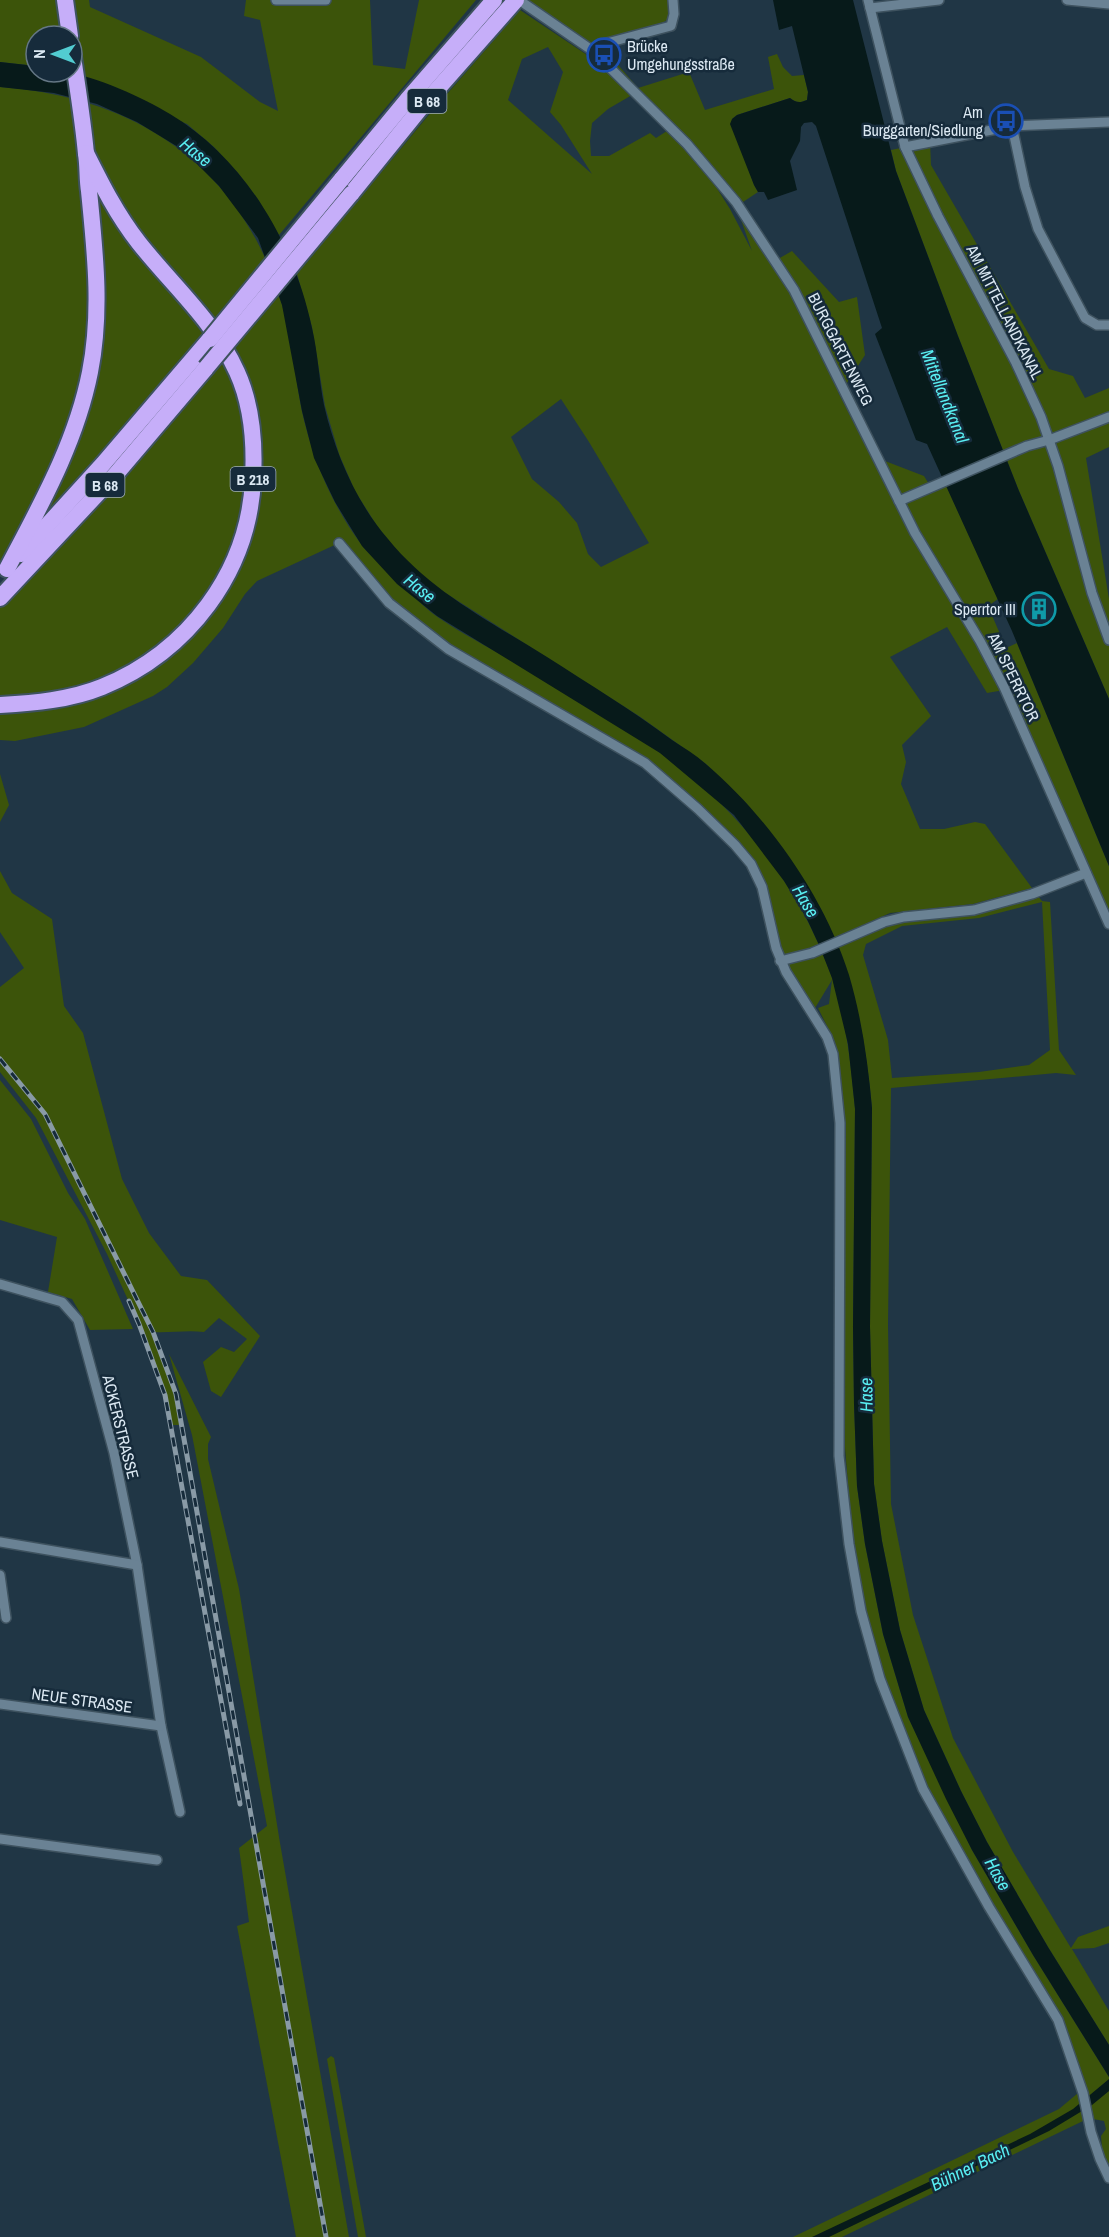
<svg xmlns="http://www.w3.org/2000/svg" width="1109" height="2237" viewBox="0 0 1109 2237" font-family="'Archivo Narrow',sans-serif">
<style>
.green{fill:#3c540a;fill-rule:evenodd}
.water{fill:#071a1a}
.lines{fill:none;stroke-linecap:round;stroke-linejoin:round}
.street-casing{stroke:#3e525f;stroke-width:12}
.highway-casing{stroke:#3e525f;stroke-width:20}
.street{stroke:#6a8294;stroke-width:9}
.highway{stroke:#c6aef9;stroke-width:16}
.rail-casing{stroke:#899aa6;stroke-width:5}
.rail{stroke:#162b3b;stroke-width:3;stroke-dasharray:9;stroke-linecap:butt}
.highway-bridge-casing{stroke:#3e525f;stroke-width:20;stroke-linecap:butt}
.highway-bridge{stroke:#c6aef9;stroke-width:16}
.labels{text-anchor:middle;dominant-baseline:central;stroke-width:5;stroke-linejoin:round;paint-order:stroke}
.shield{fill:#162b3b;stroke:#a1b0bc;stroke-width:1.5}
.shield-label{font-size:15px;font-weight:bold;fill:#dce9f3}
.poi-label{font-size:16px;fill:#dce9f3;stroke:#162b3b;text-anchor:end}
.street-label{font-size:16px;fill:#dce9f3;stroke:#162b3b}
.water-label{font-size:18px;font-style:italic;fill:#59eef2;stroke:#162b3b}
</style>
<rect width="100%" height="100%" fill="#203645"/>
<g class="green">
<polygon points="0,0 89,0 90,7 201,57 260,102 278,111 260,20 244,16 246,0 370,0 373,65 405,69 419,0 476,0 279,235 257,198 238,173 214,147 187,124 65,72 72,72 72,36 36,36 36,66 0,62"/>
<path d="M528,0H673L674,14L664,22L608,38L607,52L638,88L689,72L705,110L774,89L768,57L777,54L783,67L792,76L804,75L808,92L807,100C800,103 796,103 790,98L737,115L732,119L754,185L758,192L743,202C679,127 606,61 528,0Z"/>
<path d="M520,10L596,61L632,95L608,109L592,123L590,141L591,156H609L650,133L656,138L670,129L706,171L730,209L752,251L740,217L771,263L792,251L839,302L857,297L865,355L847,383L838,392L875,464L885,461L924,476L932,489L945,483L998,599L988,606L1006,648L1017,643L1109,866V916L1010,689L987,693L947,627L890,657L931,716L902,745L906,762L901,784L920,829H944L975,822L985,824L1032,888L973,904L890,913L834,938L821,909L775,838L746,803L706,764L639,716L436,587L403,558L377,526L355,491L339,454L325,406L312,327L297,274L427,117ZM548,47L563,72L550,112L561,125L592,174L508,100L522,59ZM561,399L589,442L649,543L601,567L588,554L577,523L559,502L532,479L511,437Z"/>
<path d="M0,87C140,97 245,170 283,308C292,340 295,374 301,407C311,455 331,504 361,544C369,555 381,564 391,574C407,588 421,606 439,618C464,635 492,649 519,665C565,694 614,721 659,752C737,807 799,885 831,975C846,1018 851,1064 855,1109L853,1327L854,1404L857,1486L865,1544L883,1634L908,1717L972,1850L1033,1955L1109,2077V2168L1103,2159L1101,2136L1106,2129L1104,2121L1093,2119L1080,2067L1060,2018L989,1902L927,1788L883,1676L864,1610L853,1544L841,1399L842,1115L835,1042L818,1008L829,1004L832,980L812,1013L786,972L751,864L645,763L448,649L389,603L339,543L257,581L245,594L223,628L193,663L167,687L153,696L84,727L15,741L0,740V598L50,524L0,576Z"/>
<polygon points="930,142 931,165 1049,369 1073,376 1085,398 1109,388 1109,447 1086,458 1109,599 1109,699 1019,491 958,336 896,171 891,150"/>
<polygon points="0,774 9,805 0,822"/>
<path d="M0,871L12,893L52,919L64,1006L83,1033L122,1179L149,1233L181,1276L207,1280L260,1336L221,1397L211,1391L203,1362L221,1347L234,1352L247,1339L219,1318L204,1332C187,1330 170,1333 153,1332L176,1394L182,1425H171L165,1395L139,1324L107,1254L36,1118L0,1072V987L24,968L0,932Z"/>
<path d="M1037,895L1042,901L1050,902L1059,1050L1076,1075L1056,1073L891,1088L888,1325L891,1504L913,1615L953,1738L1013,1852L1071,1948L1078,1937L1109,1926V1943L1094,1948L1072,1949L1109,2011V2045L1048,1947L987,1842L961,1791L924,1710L900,1630L882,1541L874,1484L870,1327L872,1108C867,1053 858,999 838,946L896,920ZM1042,902L1050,1050L1029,1065L979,1072L892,1078L888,1040L863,955L866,944L902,926L979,918Z"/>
<polygon points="0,1080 31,1119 68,1193 85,1219 133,1329 90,1330 72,1299 48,1292 57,1237 0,1220"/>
<polygon points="169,1354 211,1437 208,1444 208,1459 239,1589 280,1843 349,2237 296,2237 237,1926 249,1922 239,1848 267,1826 192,1435"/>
<polygon points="331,2056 334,2058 366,2237 358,2237 327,2059"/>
<polygon points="1078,2093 1083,2121 842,2237 793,2237 1059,2109"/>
</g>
<g class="water">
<path d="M773,0H853L896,171L958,336L1019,491L1109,699V866L1012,631L927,444L916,440L875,334L882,328L816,126L812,122L804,123L801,127L800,141L790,161L797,190L768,200L764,192H758L754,185L730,124L732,119L737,115L790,98C796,103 800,103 807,100L808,92L792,26L779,30Z"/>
<path d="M0,62L36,66V72C45,72 55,71 65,72C95,76 144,98 170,114C245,159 294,243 312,328C318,353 319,380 324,405C335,453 356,502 388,539C430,591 491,622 547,657C589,684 632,710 672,740C684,748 696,755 707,765C768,817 825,898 849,975C862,1019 868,1063 872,1108L870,1327L874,1484L882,1541L900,1630L924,1710L961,1791L987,1842L1048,1947L1109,2045V2077L1033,1955L972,1850L946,1799L908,1717L883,1634L865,1544L857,1486L854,1404L853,1327L855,1109L848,1044L832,978L819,945L806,917L784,881L734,815L660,753L437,616L397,584L362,546L335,502L314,458L302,411L282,305L258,238L219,186L183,150L137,122L97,104L54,93L0,87Z"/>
<polygon points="1109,2079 1109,2091 1092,2105 1049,2131 829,2237 812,2237 1030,2134 1073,2109"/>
</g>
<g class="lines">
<g class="street-casing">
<g id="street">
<polyline points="276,0 326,0"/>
<polyline points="519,0 593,51 687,144 736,202 794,290 915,533 980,641 1004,687 1109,924"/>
<polyline points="868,0 905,147 938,216 1016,363 1041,417 1058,466 1092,593 1109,640"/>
<polyline points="1067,0 1109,4"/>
<polyline points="870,8 939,0"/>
<polyline points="593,51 603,44 671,26 674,14 673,0"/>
<polyline points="1012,126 1025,187 1038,229 1085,318 1097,325 1109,325"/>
<polyline points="905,147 1012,126 1109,122"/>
<polyline points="899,501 1027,446 1049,440 1109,417"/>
<polyline points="339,543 389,603 448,649 645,763 698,809 735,845 751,864 762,887 776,948 786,972 827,1037 833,1054 840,1123 839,1456 849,1544 861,1611 880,1679 923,1789 989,1907 1058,2020 1083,2093 1091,2132 1100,2159 1109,2178"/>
<polyline points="780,961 812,953 884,922 904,917 974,910 1032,894 1086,873"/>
<polyline points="0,1284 62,1302 78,1320 114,1453 137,1565 161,1726 180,1812"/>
<polyline points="0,1542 137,1565"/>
<polyline points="0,1575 6,1618"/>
<polyline points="0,1704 161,1726"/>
<polyline points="0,1839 157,1860"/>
</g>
</g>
<g class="highway-casing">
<g id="highway">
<polyline points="65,0 70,36"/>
<polyline points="341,180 407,100 494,0"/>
<polyline points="351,194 419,110 516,0"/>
<polyline points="21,554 103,464 210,339"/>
<path d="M7,569C40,506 76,443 90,372C102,311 95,252 89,191C87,179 88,166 86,154C83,120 77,85 72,50"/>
<polyline points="0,598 116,474 206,368"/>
<path d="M0,705C34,703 70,700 102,687C188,652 249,572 253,479C255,443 252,405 237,372C214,321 173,286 139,243C117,215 102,185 86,153"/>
</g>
</g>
<use href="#street" class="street"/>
<use href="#highway" class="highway"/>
<g class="rail-casing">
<g id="rail">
<polyline points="0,1059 45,1114 153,1332 176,1394 326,2237"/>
<polyline points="129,1301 139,1324 165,1395 240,1804"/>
</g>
</g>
<use href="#rail" class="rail"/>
<g class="highway-bridge-casing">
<g id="highway-bridge">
<polyline points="210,339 341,180"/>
<polyline points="206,368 351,194"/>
</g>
</g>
<use href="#highway-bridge" class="highway-bridge"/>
</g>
<defs>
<g id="bus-ring" transform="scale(1.725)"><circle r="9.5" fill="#162b3b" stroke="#1a4fb4" stroke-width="1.5"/><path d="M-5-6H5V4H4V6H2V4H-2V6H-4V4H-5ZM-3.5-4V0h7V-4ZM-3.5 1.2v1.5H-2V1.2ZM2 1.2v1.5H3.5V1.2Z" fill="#1a4fb4"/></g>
<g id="building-ring" transform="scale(1.725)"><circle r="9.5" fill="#162b3b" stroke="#0f9aa8" stroke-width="1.5"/><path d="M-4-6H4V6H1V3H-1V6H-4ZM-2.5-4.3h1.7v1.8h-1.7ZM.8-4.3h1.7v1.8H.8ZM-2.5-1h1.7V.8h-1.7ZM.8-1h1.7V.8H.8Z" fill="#0f9aa8"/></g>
</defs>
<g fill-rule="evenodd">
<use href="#bus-ring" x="604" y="55"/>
<use href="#bus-ring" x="1006" y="121"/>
<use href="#building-ring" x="1039" y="609"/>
</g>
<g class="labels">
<g class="shield">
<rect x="407.5" y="89" width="39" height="24" rx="4.5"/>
<rect x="230.5" y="467" width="45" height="24" rx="4.5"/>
<rect x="85.5" y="473" width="39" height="24" rx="4.5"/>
</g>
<g class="shield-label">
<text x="427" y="101">B 68</text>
<text x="253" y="479">B 218</text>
<text x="105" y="485">B 68</text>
</g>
<g class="poi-label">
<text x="627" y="46" text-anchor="start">Brücke<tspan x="627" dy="18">Umgehungsstraße</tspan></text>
<text x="983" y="112">Am<tspan x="983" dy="18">Burggarten/Siedlung</tspan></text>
<text x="1016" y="609">Sperrtor III</text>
</g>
<g class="street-label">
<text transform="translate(1005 312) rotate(63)">AM MITTELLANDKANAL</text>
<text transform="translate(841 349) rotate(63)">BURGGARTENWEG</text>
<text transform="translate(1014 677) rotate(64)">AM SPERRTOR</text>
<text transform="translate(121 1427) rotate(76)">ACKERSTRASSE</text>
<text transform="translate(82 1700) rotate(8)">NEUE STRASSE</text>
</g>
<g class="water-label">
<text transform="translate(196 152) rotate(39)">Hase</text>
<text transform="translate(945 396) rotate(68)">Mittellandkanal</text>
<text transform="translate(420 588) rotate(38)">Hase</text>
<text transform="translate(806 901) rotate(59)">Hase</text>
<text transform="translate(866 1395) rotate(-91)">Hase</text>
<text transform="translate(998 1874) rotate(61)">Hase</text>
<text transform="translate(970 2167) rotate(-26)">Bühner Bach</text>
</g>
</g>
<g transform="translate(54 54) rotate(270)"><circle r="28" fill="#162b3b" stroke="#657785" stroke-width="1.5"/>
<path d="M0-4.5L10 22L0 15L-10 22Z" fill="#52ccd1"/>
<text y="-9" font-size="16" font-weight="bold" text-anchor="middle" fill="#dce9f3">N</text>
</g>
</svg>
